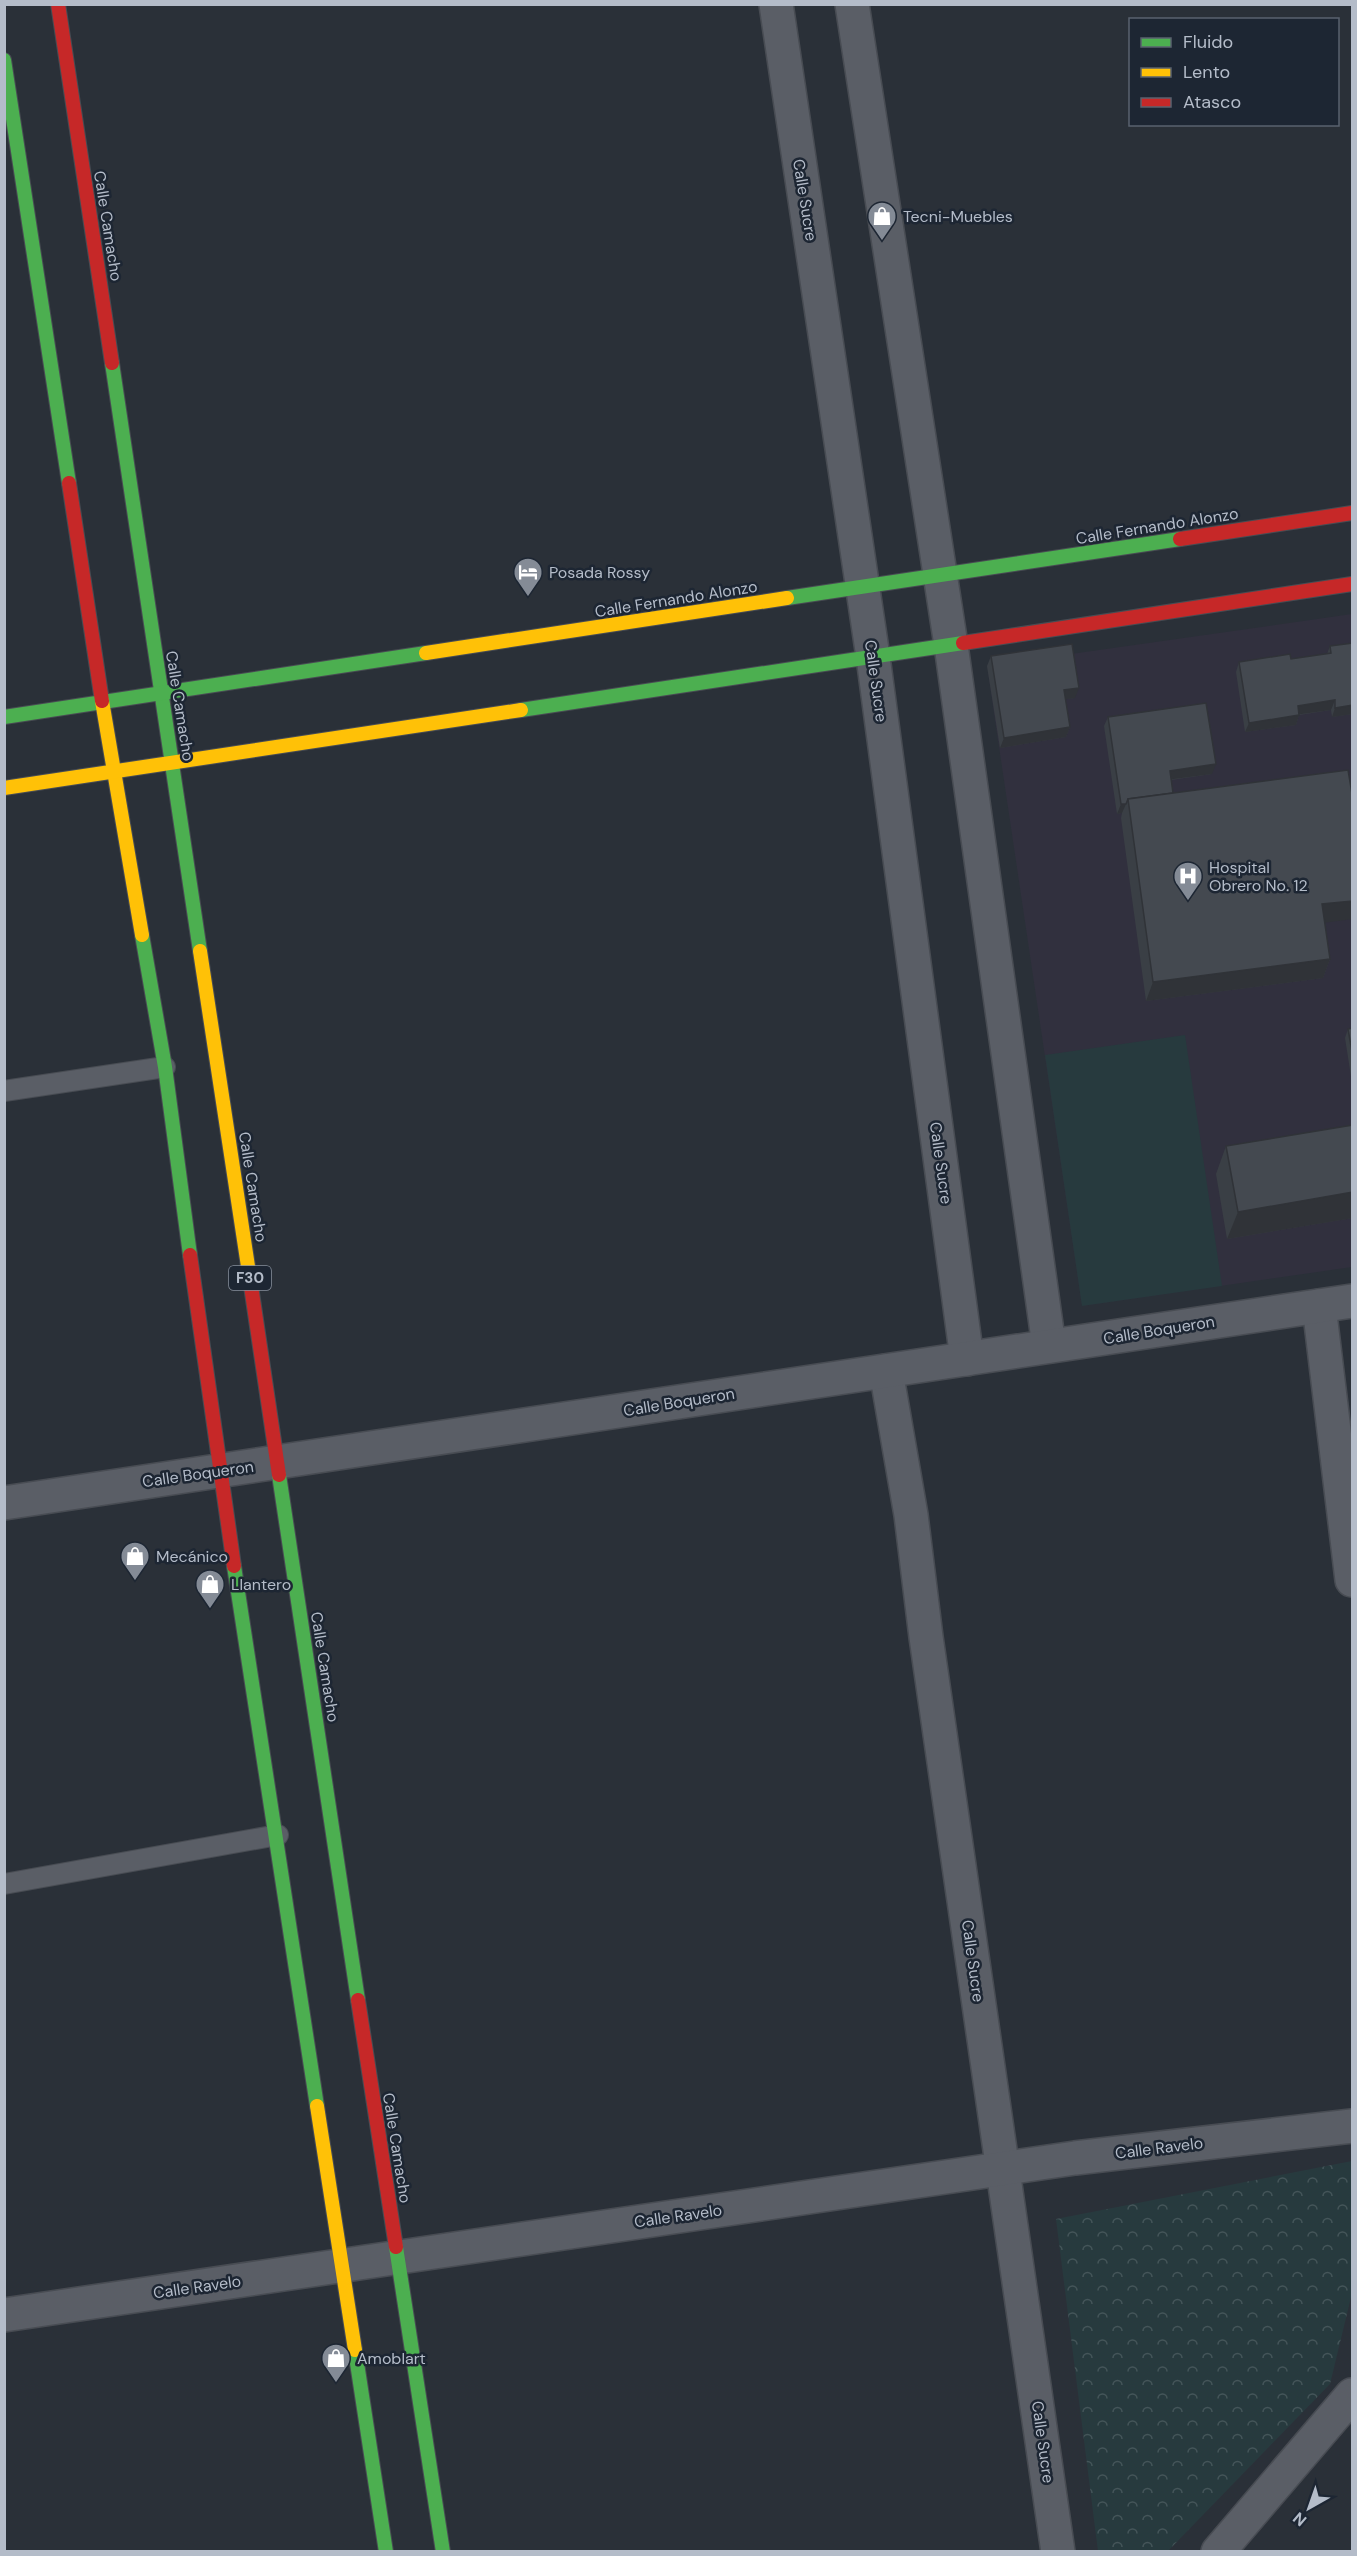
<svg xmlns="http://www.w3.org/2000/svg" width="1357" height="2556" viewBox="0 0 1357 2556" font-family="'DM Sans',sans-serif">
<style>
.medical{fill:#31303e}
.green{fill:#273a3e}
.park{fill:url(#park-crowns)}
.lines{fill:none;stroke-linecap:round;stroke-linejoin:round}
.lane-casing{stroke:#484c53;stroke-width:22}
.street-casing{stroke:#484c53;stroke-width:36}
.fast-casing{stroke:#484c53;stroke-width:16}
.slow-casing{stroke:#484c53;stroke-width:16}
.jam-casing{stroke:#484c53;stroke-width:16}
.lane{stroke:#5a5e66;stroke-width:20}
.street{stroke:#5a5e66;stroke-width:33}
.fast{stroke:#4caf50;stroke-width:14}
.slow{stroke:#ffc107;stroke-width:14}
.jam{stroke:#c62828;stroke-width:14}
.wall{fill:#3a3f45}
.shaded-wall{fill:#303338}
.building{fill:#444950;stroke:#303338;stroke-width:1.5}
.labels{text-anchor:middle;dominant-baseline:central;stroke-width:5;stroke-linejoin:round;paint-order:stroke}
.shield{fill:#1d2633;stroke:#878f9c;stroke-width:1.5}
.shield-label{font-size:15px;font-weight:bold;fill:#b4bcc9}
.street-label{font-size:16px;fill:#b4bcc9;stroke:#1d2633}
.poi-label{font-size:16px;fill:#b4bcc9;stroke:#1d2633;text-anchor:start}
</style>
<defs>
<pattern id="park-crowns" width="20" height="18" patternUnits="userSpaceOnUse" patternTransform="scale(1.5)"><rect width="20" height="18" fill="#273a3e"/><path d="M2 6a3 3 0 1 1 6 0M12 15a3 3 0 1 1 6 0" fill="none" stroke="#445559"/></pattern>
</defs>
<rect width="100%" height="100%" fill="#2a3038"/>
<polygon class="medical" points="1352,614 1352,1267 1082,1306 987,666"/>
<polygon class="green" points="1185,1035 1222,1286 1082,1306 1045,1055"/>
<polygon class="park" points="1352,2161 1352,2293 1330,2384 1168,2551 1098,2551 1056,2219"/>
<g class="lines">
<g class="lane-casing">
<g id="lane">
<polyline points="4,1091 165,1067"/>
<polyline points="4,1884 278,1835"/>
</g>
</g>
<g class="street-casing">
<g id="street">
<polyline points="776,4 873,657 967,1359"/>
<polyline points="852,4 951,645 1049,1346"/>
<polyline points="1319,1306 1352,1580"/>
<polyline points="886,1371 911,1515 926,1637 1058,2552"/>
<polyline points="4,1503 1352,1301"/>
<polyline points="4,2315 1075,2158 1352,2126"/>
<polyline points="1218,2552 1352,2395"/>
</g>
</g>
<g class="fast-casing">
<g id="fast">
<polyline points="4,60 69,483"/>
<polyline points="112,363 200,951"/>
<polyline points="787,598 1180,539"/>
<polyline points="521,710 963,643"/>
<polyline points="4,717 426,653"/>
<polyline points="142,935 165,1067 190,1255"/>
<polyline points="279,1475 358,2000"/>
<polyline points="234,1566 317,2106"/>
<polyline points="396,2247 443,2552"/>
<polyline points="355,2350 386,2552"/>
</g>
</g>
<g class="slow-casing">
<g id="slow">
<polyline points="426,653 787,598"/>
<polyline points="102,701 142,935"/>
<polyline points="4,788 521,710"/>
<polyline points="200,951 251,1286"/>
<polyline points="317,2106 355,2350"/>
</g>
</g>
<g class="jam-casing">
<g id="jam">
<polyline points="58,4 112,363"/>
<polyline points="69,483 102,701"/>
<polyline points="1180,539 1352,513"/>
<polyline points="963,643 1352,584"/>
<polyline points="190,1255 234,1566"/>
<polyline points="251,1286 279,1475"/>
<polyline points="358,2000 396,2247"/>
</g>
</g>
<use href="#lane" class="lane"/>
<use href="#street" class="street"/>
<use href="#fast" class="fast"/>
<use href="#slow" class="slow"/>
<use href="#jam" class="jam"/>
</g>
<g class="wall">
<polygon points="1330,646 1353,714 1332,717 1331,710 1299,715 1296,725 1245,732 1236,672 1239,662 1291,659 1327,654"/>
<polygon points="991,656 1075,698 1065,699 1070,727 1066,737 1000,748 987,666"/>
<polygon points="1108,717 1212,774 1171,780 1173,793 1325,923 1330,959 1323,978 1146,1001 1121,818 1122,813 1117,814 1104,726"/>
<polygon points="1353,1028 1353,1089 1345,1038 1348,1029"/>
<polygon points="1353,1125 1353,1218 1227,1239 1216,1174 1226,1146"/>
</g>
<g class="shaded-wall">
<polygon points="1079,688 1075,698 1060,700 1064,690"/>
<polygon points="1335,700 1331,710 1294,715 1298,706"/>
<polygon points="1353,705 1353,714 1332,717 1335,708"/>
<polygon points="1299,715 1296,725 1245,732 1249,723"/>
<polygon points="1070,727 1066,737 1000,748 1004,738"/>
<polygon points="1216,764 1212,774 1166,780 1170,771"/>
<polygon points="1121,804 1126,804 1122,813 1117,814"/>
<polygon points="1353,901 1353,919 1315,924 1322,904"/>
<polygon points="1330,959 1323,978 1146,1001 1153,982"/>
<polygon points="1353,1192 1353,1218 1227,1239 1238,1212"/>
</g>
<g class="building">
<polygon points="1353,643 1353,705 1335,708 1335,700 1298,706 1299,715 1249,723 1239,662 1290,654 1291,659 1331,653 1330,646"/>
<polygon points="1072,644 1079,688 1064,690 1070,727 1004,738 991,656"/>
<polygon points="1206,703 1216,764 1170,771 1173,793 1128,799 1126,804 1121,804 1108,717"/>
<polygon points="1348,770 1353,800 1353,901 1322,904 1330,959 1153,982 1128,799"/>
<polygon points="1353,1028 1353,1057 1348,1029"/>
<polygon points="1353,1125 1353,1192 1238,1212 1226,1146"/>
</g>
<defs>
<g id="shop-pin" transform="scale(1.5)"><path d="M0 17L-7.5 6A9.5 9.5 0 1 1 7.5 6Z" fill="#848b96" stroke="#1d2633"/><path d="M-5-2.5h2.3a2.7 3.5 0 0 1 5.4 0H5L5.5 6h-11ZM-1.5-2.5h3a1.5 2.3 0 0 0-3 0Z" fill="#fff"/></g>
<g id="hotel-pin" transform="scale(1.5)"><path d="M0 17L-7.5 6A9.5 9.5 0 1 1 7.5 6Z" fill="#848b96" stroke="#1d2633"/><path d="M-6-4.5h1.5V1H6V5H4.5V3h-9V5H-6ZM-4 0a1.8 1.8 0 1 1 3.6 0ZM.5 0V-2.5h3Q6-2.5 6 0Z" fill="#fff"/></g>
<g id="hospital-pin" transform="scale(1.5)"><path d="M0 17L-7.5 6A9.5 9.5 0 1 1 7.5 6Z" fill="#848b96" stroke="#1d2633"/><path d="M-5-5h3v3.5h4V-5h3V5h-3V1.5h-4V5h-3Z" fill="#fff"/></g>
</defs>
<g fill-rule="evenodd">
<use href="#shop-pin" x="882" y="216"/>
<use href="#hotel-pin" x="528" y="572"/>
<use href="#hospital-pin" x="1188" y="876"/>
<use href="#shop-pin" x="135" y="1556"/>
<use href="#shop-pin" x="210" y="1584"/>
<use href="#shop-pin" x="336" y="2358"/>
</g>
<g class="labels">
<rect class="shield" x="229" y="1266" width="42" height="24" rx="4.5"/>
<g class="shield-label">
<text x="250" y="1278">F30</text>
</g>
<g class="street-label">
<text transform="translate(805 200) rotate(81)">Calle Sucre</text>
<text transform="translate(108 226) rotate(81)">Calle Camacho</text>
<text transform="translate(1157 526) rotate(-9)">Calle Fernando Alonzo</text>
<text transform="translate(676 599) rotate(-9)">Calle Fernando Alonzo</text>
<text transform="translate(876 681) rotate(82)">Calle Sucre</text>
<text transform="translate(180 706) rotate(81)">Calle Camacho</text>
<text transform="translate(941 1163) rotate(82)">Calle Sucre</text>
<text transform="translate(253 1187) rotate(81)">Calle Camacho</text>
<text transform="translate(1159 1330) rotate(-9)">Calle Boqueron</text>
<text transform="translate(679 1402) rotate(-9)">Calle Boqueron</text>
<text transform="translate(198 1474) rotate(-8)">Calle Boqueron</text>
<text transform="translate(325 1667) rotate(81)">Calle Camacho</text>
<text transform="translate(973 1961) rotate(82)">Calle Sucre</text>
<text transform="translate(397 2148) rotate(81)">Calle Camacho</text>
<text transform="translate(1159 2148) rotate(-7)">Calle Ravelo</text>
<text transform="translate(678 2216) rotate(-8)">Calle Ravelo</text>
<text transform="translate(197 2287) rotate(-8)">Calle Ravelo</text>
<text transform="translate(1043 2442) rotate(82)">Calle Sucre</text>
</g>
<g class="poi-label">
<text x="903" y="216">Tecni-Muebles</text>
<text x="549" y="572">Posada Rossy</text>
<text x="1209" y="867">Hospital<tspan x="1209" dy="18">Obrero No. 12</tspan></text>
<text x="156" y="1556">Mecánico</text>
<text x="231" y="1584">Llantero</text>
<text x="357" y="2358">Amoblart</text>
</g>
</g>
<rect width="1357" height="2556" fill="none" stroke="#b4bcc9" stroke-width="12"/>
<rect x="1129" y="18" width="210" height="108" fill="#1d2633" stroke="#59626f" stroke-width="1.5"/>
<rect x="1141" y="38" width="30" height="9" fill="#4caf50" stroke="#59626f" stroke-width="1.5"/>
<text x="1183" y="48" font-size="18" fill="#b4bcc9">Fluido</text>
<rect x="1141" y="68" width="30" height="9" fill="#ffc107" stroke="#59626f" stroke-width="1.5"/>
<text x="1183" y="78" font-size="18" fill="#b4bcc9">Lento</text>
<rect x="1141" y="98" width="30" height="9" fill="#c62828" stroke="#59626f" stroke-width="1.5"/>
<text x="1183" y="108" font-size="18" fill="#b4bcc9">Atasco</text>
<g transform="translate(1309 2508) rotate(220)" stroke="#1d2633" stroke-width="4.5" paint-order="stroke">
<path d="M0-4.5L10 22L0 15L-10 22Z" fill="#b4bcc9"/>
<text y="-9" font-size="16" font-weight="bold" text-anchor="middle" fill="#b4bcc9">N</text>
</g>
</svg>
